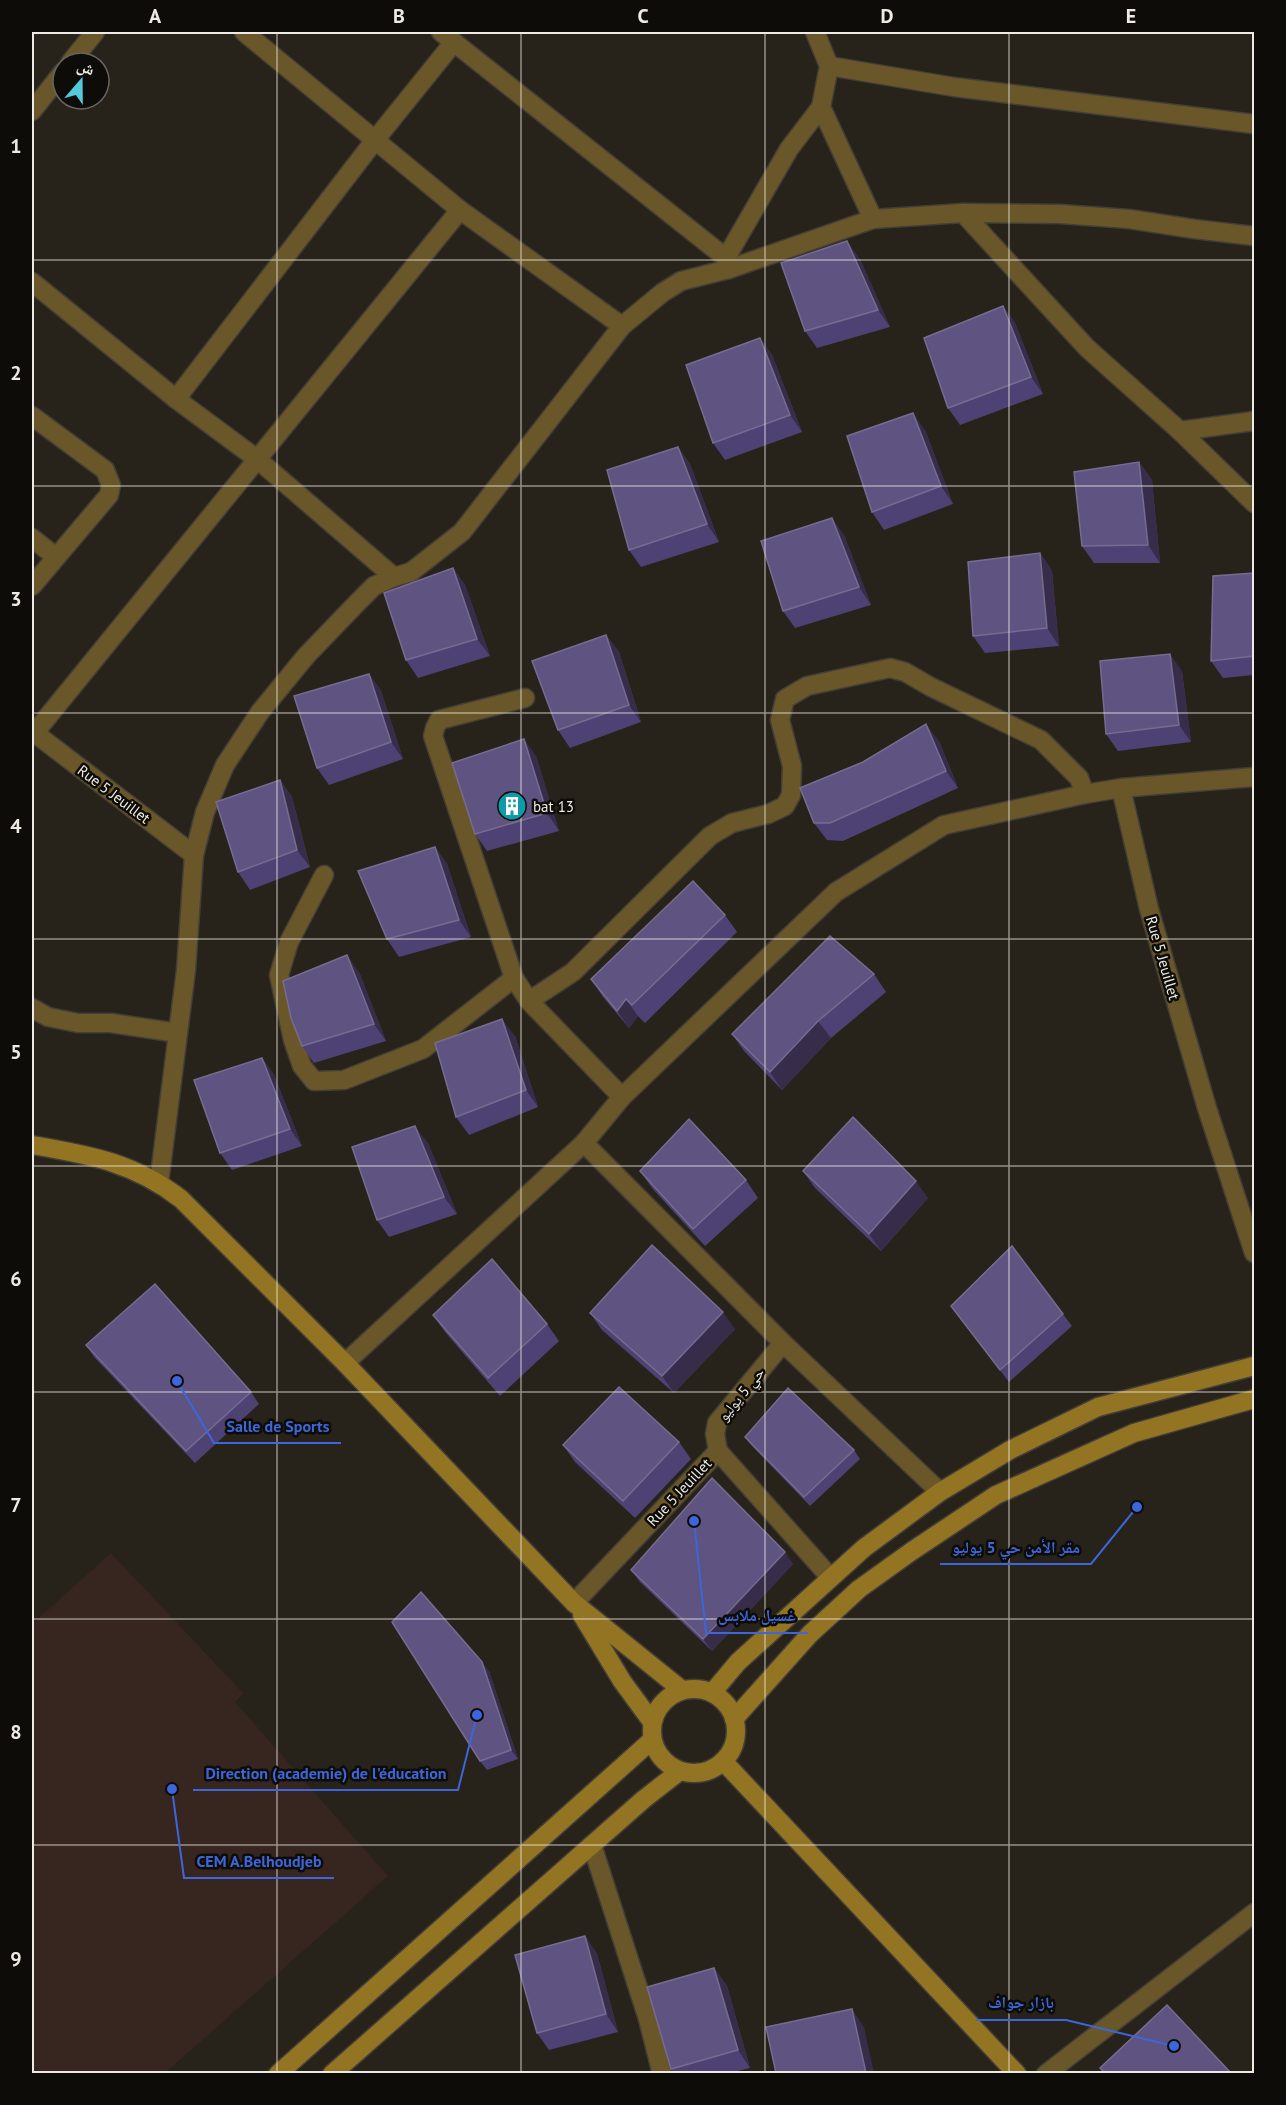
<svg xmlns="http://www.w3.org/2000/svg" width="1286" height="2105" viewBox="0 0 1286 2105" font-family="'PT Sans','Noto Naskh Arabic',sans-serif">
<style>
.education{fill:#372520}
.lines{fill:none;stroke-linecap:round;stroke-linejoin:round}
.street-casing{stroke:#433e36;stroke-width:21}
.secondary-casing{stroke:#433e36;stroke-width:21}
.street{stroke:#6a5729;stroke-width:18}
.secondary{stroke:#927423;stroke-width:18}
.wall{fill:#4e4274}
.shaded-wall{fill:#372d4b}
.building{fill:#5f5481;stroke:#766c90;stroke-width:1.5}
.grid{fill:none;stroke:#eeebe5;stroke-width:1.5;stroke-opacity:0.55}
.labels{text-anchor:middle;dominant-baseline:central;stroke-width:5;stroke-linejoin:round;paint-order:stroke}
.street-label{font-size:15px;fill:#eeebe5;stroke:#0e0c08}
.poi-label{font-size:15px;fill:#eeebe5;stroke:#0e0c08;text-anchor:start}
.leader{fill:none;stroke:#3c66da;stroke-width:2}
.callout-dot{fill:#3c66da;stroke:#0e0c08;stroke-width:2}
.callout-label{font-size:16px;text-anchor:middle;font-weight:bold;fill:#3c66da;stroke:#0e0c08;stroke-width:5;stroke-linejoin:round;paint-order:stroke}
.neatline{fill:none;stroke:#eeebe5;stroke-width:2}
.grid-label{font-size:20px;text-anchor:middle;font-weight:bold;fill:#eeebe5}
</style>
<rect width="100%" height="100%" fill="#27221a"/>
<polygon class="education" points="111,1553 244,1694 235,1702 388,1876 165,2073 32,2073 32,1624"/>
<g class="lines">
<g class="street-casing">
<g id="street">
<polyline points="244,32 460,210 622,326"/>
<polyline points="441,32 726,258 729,269"/>
<polyline points="70,63 95,32"/>
<polyline points="829,66 954,87 1254,124"/>
<polyline points="821,107 873,219"/>
<polyline points="32,111 63,72"/>
<polyline points="963,213 1087,348 1180,431 1254,503"/>
<polyline points="726,258 789,149 821,107 829,66 815,32"/>
<polyline points="32,282 176,399 257,459 394,577"/>
<polyline points="176,399 375,140 454,42"/>
<polyline points="32,416 105,470 111,485 109,495 32,586"/>
<polyline points="1180,431 1254,421"/>
<polyline points="32,538 56,557"/>
<polyline points="525,698 439,720 435,728 433,736 514,978 529,1001 622,1097"/>
<polyline points="32,731 194,855"/>
<polyline points="32,736 460,210"/>
<polyline points="1121,788 1149,909 1207,1108 1254,1253"/>
<polyline points="324,875 289,942 279,975 293,1040 302,1066 314,1081 344,1080 423,1049 514,978"/>
<polyline points="529,1001 573,972 710,836 732,823 768,814 785,806 791,795 792,766 780,720 785,699 807,686 890,668 905,672 931,687 1041,740 1079,778 1085,794"/>
<polyline points="32,1008 48,1017 78,1023 111,1023 178,1033"/>
<polyline points="584,1143 783,1343 940,1492"/>
<polyline points="159,1183 186,970 194,855 205,812 225,765 260,712 306,656 358,602 374,586 394,577 411,572 462,532 622,326 662,293 681,281 729,269 873,219 963,213 1060,214 1129,219 1194,229 1254,236"/>
<polyline points="345,1363 584,1143 622,1097 836,892 944,825 1085,794 1121,788 1254,777"/>
<polyline points="718,1451 830,1577"/>
<polyline points="718,1451 715,1434 717,1423 783,1343"/>
<polyline points="574,1603 718,1451"/>
<polyline points="592,1845 648,2019 662,2074"/>
<polyline points="1046,2074 1254,1913"/>
</g>
</g>
<g class="secondary-casing">
<g id="secondary">
<path d="M32,1145C89,1155 133,1162 181,1199L345,1363L574,1603L682,1690"/>
<polyline points="582,1615 622,1681 652,1722"/>
<circle cx="694" cy="1731" r="42"/>
<polyline points="712,1693 738,1662 864,1548 940,1492 1010,1450 1098,1407 1254,1366"/>
<polyline points="734,1719 810,1634 859,1589 912,1551 996,1495 1134,1433 1254,1399"/>
<polyline points="723,1761 1017,2074"/>
<polyline points="278,2074 652,1740"/>
<polyline points="332,2074 644,1799 680,1771"/>
</g>
</g>
<use href="#street" class="street"/>
<use href="#secondary" class="secondary"/>
</g>
<g class="wall">
<polygon points="860,259 890,327 817,348 805,331"/>
<polygon points="1003,306 1015,323 1043,394 960,425 948,408"/>
<polygon points="760,338 772,355 802,432 725,460 713,443"/>
<polygon points="925,430 953,504 884,530 872,512"/>
<polygon points="678,447 690,464 719,542 641,567 629,550"/>
<polygon points="1139,462 1152,480 1160,563 1094,563 1082,546"/>
<polygon points="844,535 871,605 795,628 783,611"/>
<polygon points="1040,553 1052,571 1059,646 985,653 973,636"/>
<polygon points="453,568 465,585 490,656 418,678 406,660"/>
<polygon points="1254,573 1254,675 1223,678 1211,661"/>
<polygon points="606,635 619,652 641,722 570,748 558,730"/>
<polygon points="1182,671 1191,742 1118,751 1106,734"/>
<polygon points="369,674 381,691 403,759 329,785 317,768"/>
<polygon points="939,741 958,788 843,841 827,840 814,823"/>
<polygon points="536,756 559,831 487,851 475,834"/>
<polygon points="280,780 292,797 310,867 250,890 238,872"/>
<polygon points="435,847 447,864 471,937 399,957 387,939"/>
<polygon points="725,915 737,932 645,1023 638,1016 629,1028 603,997 591,979"/>
<polygon points="359,972 386,1041 314,1063 302,1046"/>
<polygon points="874,974 886,992 831,1038 782,1090 744,1051 732,1034"/>
<polygon points="515,1036 538,1107 469,1135 456,1117"/>
<polygon points="262,1058 274,1075 302,1146 232,1170 220,1153"/>
<polygon points="428,1143 457,1214 389,1237 377,1220"/>
<polygon points="640,1171 746,1180 758,1198 705,1246 652,1188"/>
<polygon points="803,1171 928,1198 881,1251 815,1188"/>
<polygon points="951,1306 1063,1314 1072,1326 1009,1382"/>
<polygon points="590,1313 735,1329 674,1393 602,1330"/>
<polygon points="433,1315 547,1324 559,1341 500,1396 445,1332"/>
<polygon points="86,1345 251,1392 259,1404 195,1463 94,1357"/>
<polygon points="745,1437 854,1450 860,1459 810,1506 752,1446"/>
<polygon points="679,1442 691,1459 635,1518 575,1462 563,1445"/>
<polygon points="793,1564 712,1651 640,1582 631,1570"/>
<polygon points="489,1671 518,1759 487,1770 480,1761"/>
<polygon points="585,1936 597,1954 618,2032 549,2050 537,2033"/>
<polygon points="714,1968 727,1986 750,2068 729,2073 674,2073 671,2069"/>
</g>
<g class="shaded-wall">
<polygon points="847,241 860,259 890,327 878,310"/>
<polygon points="1003,306 1015,323 1043,394 1031,377"/>
<polygon points="760,338 772,355 802,432 790,415"/>
<polygon points="913,413 925,430 953,504 941,486"/>
<polygon points="678,447 690,464 719,542 707,524"/>
<polygon points="1139,462 1152,480 1160,563 1148,545"/>
<polygon points="832,518 844,535 871,605 859,587"/>
<polygon points="1040,553 1052,571 1059,646 1047,628"/>
<polygon points="453,568 465,585 490,656 477,639"/>
<polygon points="606,635 619,652 641,722 629,705"/>
<polygon points="1170,654 1182,671 1191,742 1179,725"/>
<polygon points="369,674 381,691 403,759 391,742"/>
<polygon points="926,724 939,741 958,788 946,771"/>
<polygon points="524,739 536,756 559,831 547,813"/>
<polygon points="280,780 292,797 310,867 297,850"/>
<polygon points="435,847 447,864 471,937 459,920"/>
<polygon points="347,955 359,972 386,1041 374,1024"/>
<polygon points="626,999 638,1016 629,1028 617,1011"/>
<polygon points="502,1019 515,1036 538,1107 526,1090"/>
<polygon points="818,1021 831,1038 782,1090 770,1072"/>
<polygon points="262,1058 274,1075 302,1146 290,1129"/>
<polygon points="415,1126 428,1143 457,1214 444,1197"/>
<polygon points="916,1181 928,1198 881,1251 869,1234"/>
<polygon points="723,1312 735,1329 674,1393 662,1376"/>
<polygon points="785,1552 793,1564 712,1651 703,1639"/>
<polygon points="482,1662 489,1671 518,1759 511,1750"/>
<polygon points="585,1936 597,1954 618,2032 606,2014"/>
<polygon points="714,1968 727,1986 750,2068 738,2050"/>
<polygon points="852,2009 864,2027 874,2073 866,2073"/>
</g>
<g class="building">
<polygon points="847,241 878,310 805,331 781,263"/>
<polygon points="1003,306 1031,377 948,408 924,338"/>
<polygon points="760,338 790,415 713,443 686,365"/>
<polygon points="913,413 941,486 872,512 847,436"/>
<polygon points="678,447 707,524 629,550 607,470"/>
<polygon points="1139,462 1148,545 1082,546 1074,472"/>
<polygon points="832,518 859,587 783,611 761,541"/>
<polygon points="1040,553 1047,628 973,636 968,562"/>
<polygon points="453,568 477,639 406,660 384,593"/>
<polygon points="1254,573 1254,656 1211,661 1213,576"/>
<polygon points="606,635 629,705 558,730 532,661"/>
<polygon points="1170,654 1179,725 1106,734 1100,661"/>
<polygon points="369,674 391,742 317,768 294,696"/>
<polygon points="926,724 946,771 830,823 814,823 800,788 863,762"/>
<polygon points="524,739 547,813 475,834 452,763"/>
<polygon points="280,780 297,850 238,872 216,802"/>
<polygon points="435,847 459,920 387,939 358,871"/>
<polygon points="693,881 725,915 632,1005 626,999 617,1011 591,979"/>
<polygon points="830,936 874,974 818,1021 770,1072 732,1034"/>
<polygon points="347,955 374,1024 302,1046 291,1018 283,981"/>
<polygon points="502,1019 526,1090 456,1117 435,1043"/>
<polygon points="262,1058 290,1129 220,1153 194,1080"/>
<polygon points="853,1117 916,1181 869,1234 803,1171"/>
<polygon points="689,1119 746,1180 693,1229 640,1171"/>
<polygon points="415,1126 444,1197 377,1220 352,1147"/>
<polygon points="652,1245 723,1312 662,1376 590,1313"/>
<polygon points="1012,1246 1063,1314 1000,1370 951,1306"/>
<polygon points="492,1259 547,1324 488,1378 433,1315"/>
<polygon points="155,1284 251,1392 186,1451 86,1345"/>
<polygon points="619,1387 679,1442 623,1501 563,1445"/>
<polygon points="788,1388 854,1450 804,1497 745,1437"/>
<polygon points="712,1478 785,1552 703,1639 631,1570"/>
<polygon points="421,1592 482,1662 511,1750 480,1761 392,1622"/>
<polygon points="585,1936 606,2014 537,2033 515,1955"/>
<polygon points="714,1968 738,2050 671,2069 647,1987"/>
<polygon points="1167,2005 1231,2073 1105,2073 1100,2068"/>
<polygon points="852,2009 866,2073 776,2073 766,2027"/>
</g>
<path class="grid" d="M277,32V2074M521,32V2074M765,32V2074M1009,32V2074M32,260H1254M32,486H1254M32,713H1254M32,939H1254M32,1166H1254M32,1392H1254M32,1619H1254M32,1845H1254"/>
<defs>
<g id="building-disc" transform="scale(1.5)"><circle r="9.5" fill="#0f9aa8" stroke="#0e0c08"/><path d="M-4-6H4V6H1V3H-1V6H-4ZM-2.5-4.3h1.7v1.8h-1.7ZM.8-4.3h1.7v1.8H.8ZM-2.5-1h1.7V.8h-1.7ZM.8-1h1.7V.8H.8Z" fill="#fff"/></g>
</defs>
<g fill-rule="evenodd">
<use href="#building-disc" x="512" y="806"/>
</g>
<g class="labels">
<g class="street-label">
<text transform="translate(114 794) rotate(37)">Rue 5 Jeuillet</text>
<text transform="translate(1163 958) rotate(74)">Rue 5 Jeuillet</text>
<text transform="translate(741 1394) rotate(-51)">حي 5 يوليو</text>
<text transform="translate(679 1492) rotate(-47)">Rue 5 Jeuillet</text>
</g>
<g class="poi-label">
<text x="533" y="806">bat 13</text>
</g>
</g>
<path class="leader" d="M177 1381L214 1443H341M1137 1507L1091 1564H940M694 1521L706 1633H808M477 1715L458 1790H193M172 1789L184 1878H334M1174 2046L1066 2020H976"/>
<g class="callout-dot">
<circle cx="177" cy="1381" r="6"/>
<circle cx="1137" cy="1507" r="6"/>
<circle cx="694" cy="1521" r="6"/>
<circle cx="477" cy="1715" r="6"/>
<circle cx="172" cy="1789" r="6"/>
<circle cx="1174" cy="2046" r="6"/>
</g>
<g class="callout-label">
<text x="278" y="1432">Salle de Sports</text>
<text x="1016" y="1553">مقر الأمن حي 5 يوليو</text>
<text x="757" y="1621">غسيل ملابس</text>
<text x="326" y="1779">Direction (academie) de l'éducation</text>
<text x="259" y="1867">CEM A.Belhoudjeb</text>
<text x="1021" y="2008">بازار جواف</text>
</g>
<rect width="1286" height="2105" fill="none" stroke="#0e0c08" stroke-width="66"/>
<g transform="translate(81 81) rotate(20)"><circle r="28" fill="#0e0c08" stroke="#686560" stroke-width="1.5"/>
<path d="M0-4.5L10 22L0 15L-10 22Z" fill="#53cadc"/>
<text y="-9" font-size="16" font-weight="bold" text-anchor="middle" fill="#eeebe5">ش</text>
</g>
<rect x="33" y="33" width="1220" height="2039" class="neatline"/>
<g class="grid-label">
<text x="155" y="23">A</text>
<text x="399" y="23">B</text>
<text x="643" y="23">C</text>
<text x="887" y="23">D</text>
<text x="1131" y="23">E</text>
<text x="16" y="153">1</text>
<text x="16" y="380">2</text>
<text x="16" y="606">3</text>
<text x="16" y="833">4</text>
<text x="16" y="1059">5</text>
<text x="16" y="1286">6</text>
<text x="16" y="1512">7</text>
<text x="16" y="1739">8</text>
<text x="16" y="1966">9</text>
</g>
</svg>
